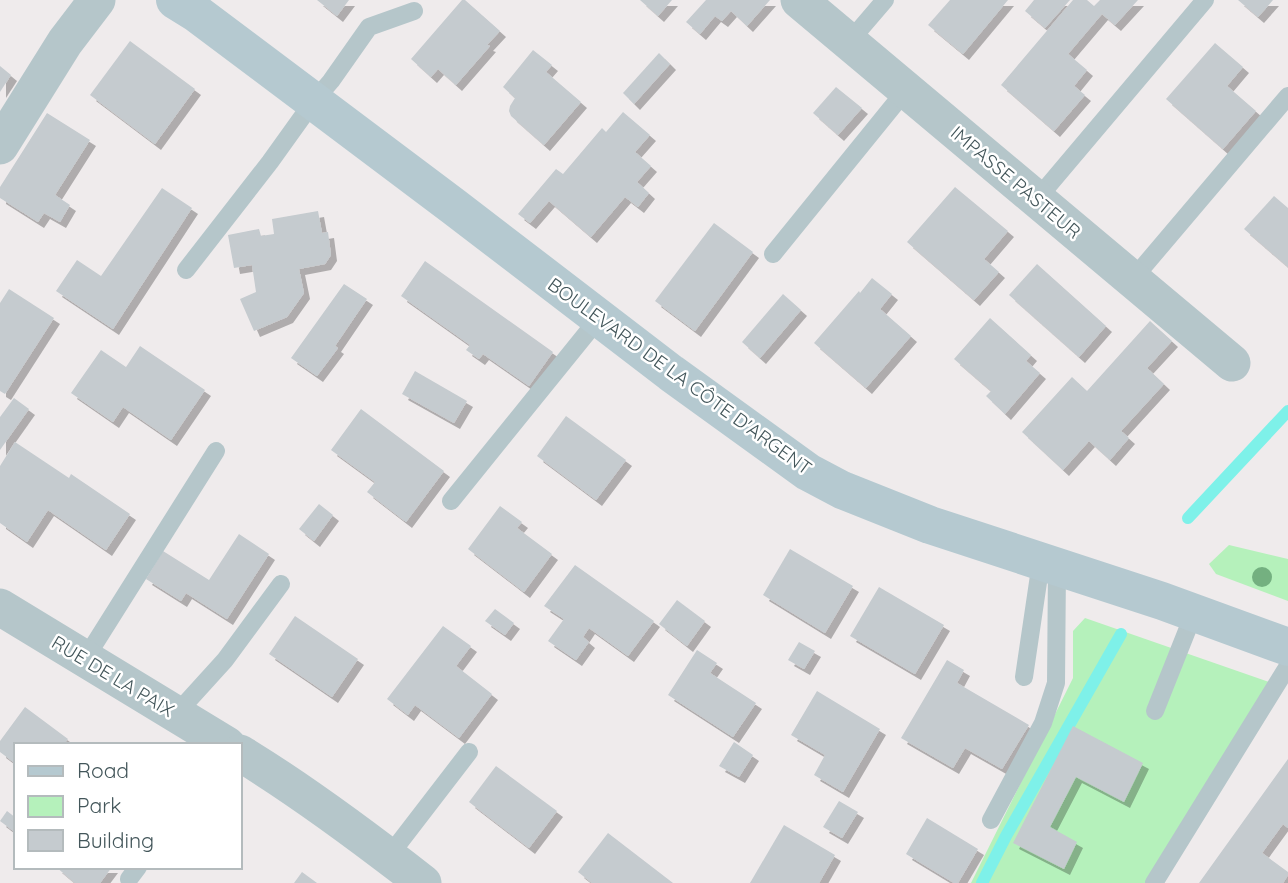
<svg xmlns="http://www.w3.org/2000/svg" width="1288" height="883" viewBox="0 0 1288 883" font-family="Quicksand,sans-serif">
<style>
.green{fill:#b5f1bb}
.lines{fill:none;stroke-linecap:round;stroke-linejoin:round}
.stream{stroke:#7ef1e9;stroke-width:12}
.building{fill:#c5cbcf;filter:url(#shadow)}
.service{stroke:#b5c6ca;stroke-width:18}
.minor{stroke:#b5c6ca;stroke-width:37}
.secondary{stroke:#b5c9d0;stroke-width:38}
.tree{fill:#74b080}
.labels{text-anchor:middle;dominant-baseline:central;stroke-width:5;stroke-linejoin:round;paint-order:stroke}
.street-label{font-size:19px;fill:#43565a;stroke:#fff}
</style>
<defs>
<filter id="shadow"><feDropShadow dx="6" dy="6" stdDeviation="0" flood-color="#0004"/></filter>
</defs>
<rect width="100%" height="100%" fill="#efebec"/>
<g class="green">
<polygon points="1229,545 1288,559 1288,601 1216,574 1209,564"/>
<polygon points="1085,618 1269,682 1152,883 971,883 1073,678 1073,631"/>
</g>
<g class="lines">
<g class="stream">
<polyline points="1188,518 1288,411"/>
<polyline points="982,883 1006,836 1121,634"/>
</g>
</g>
<g class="building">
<polygon points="317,0 349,0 337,16"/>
<polygon points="462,0 465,0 500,31 487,45 490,46 456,85 438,69 431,77 411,59"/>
<polygon points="640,0 672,0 658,16"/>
<polygon points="706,0 770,0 747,26 731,11 722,21 715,16 700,34 686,22"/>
<polygon points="950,0 1008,0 963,54 928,25"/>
<polygon points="1034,0 1070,0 1045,28 1025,11"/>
<polygon points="1073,0 1087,0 1094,6 1100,0 1138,0 1115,25 1102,14 1068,54 1087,70 1074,86 1085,95 1054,131 1001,85"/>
<polygon points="1238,0 1273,0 1258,17"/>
<polygon points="130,41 195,89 155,144 90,95"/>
<polygon points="1215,43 1243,67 1227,86 1256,111 1223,149 1166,99"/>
<polygon points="533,50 552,65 546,72 581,102 544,145 511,116 509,111 510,106 515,98 503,87"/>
<polygon points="659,53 670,64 634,104 623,93"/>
<polygon points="0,66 11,75 0,92"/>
<polygon points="836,87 862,108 838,135 813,113"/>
<polygon points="623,112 650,135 635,152 651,166 637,182 649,193 638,207 625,197 591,237 549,201 530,223 518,214 556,169 563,174 602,128 606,132"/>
<polygon points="47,113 90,140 55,195 70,205 60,222 44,213 38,222 0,198 0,187"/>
<polygon points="955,187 1008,231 984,259 999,272 974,300 907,242"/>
<polygon points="162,188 192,208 113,329 56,291 77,260 101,276"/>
<polygon points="1274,196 1288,208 1288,267 1244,229"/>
<polygon points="318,211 322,233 328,232 331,255 325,264 299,269 304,293 287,317 254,331 240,299 256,292 252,265 234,268 228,235 259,229 261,236 274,234 272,219"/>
<polygon points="714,223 753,252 695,331 655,301"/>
<polygon points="425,261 553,352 529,386 483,354 479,359 466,350 470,345 401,296"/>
<polygon points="1037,264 1106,326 1079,357 1009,295"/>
<polygon points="872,278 892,294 880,309 911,336 866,388 814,343 859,291 860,293"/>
<polygon points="344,284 367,299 335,346 338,348 317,376 291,358"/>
<polygon points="9,289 54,318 5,394 0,391 0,303"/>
<polygon points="783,294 801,310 760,358 742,342"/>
<polygon points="990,318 1031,355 1026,361 1040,373 1005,414 986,396 991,391 954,359"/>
<polygon points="1150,321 1172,341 1147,368 1164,384 1121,431 1129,438 1110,460 1089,441 1063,470 1022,432 1072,377 1087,391"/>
<polygon points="140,346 205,390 171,440 123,407 113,422 71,393 101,350 126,367"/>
<polygon points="415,371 467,401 454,423 402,394"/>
<polygon points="14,398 29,409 0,450 0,417"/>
<polygon points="361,409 444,471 406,522 367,492 375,482 331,450"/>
<polygon points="566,416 626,460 596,500 537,456"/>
<polygon points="15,442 69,478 71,474 130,514 106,550 48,510 27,542 0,523 0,466"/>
<polygon points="319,504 333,515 314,541 299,529"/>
<polygon points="500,506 522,522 517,528 552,554 524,592 468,549"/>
<polygon points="239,534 269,554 227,619 186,593 181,601 146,579 163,551 209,580"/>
<polygon points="790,549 853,586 825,633 763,595"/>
<polygon points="575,565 654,621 628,656 589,628 583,637 589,642 576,660 548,641 564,619 544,606"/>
<polygon points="879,587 944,625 915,674 850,636"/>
<polygon points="677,600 705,621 687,646 659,624"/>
<polygon points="495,609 514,623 505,635 485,621"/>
<polygon points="295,616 358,659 332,697 269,654"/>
<polygon points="443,626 471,646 456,666 492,694 459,738 415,705 408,715 387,699"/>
<polygon points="799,642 815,651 804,669 788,660"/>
<polygon points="697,650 717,663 710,673 756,703 733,737 668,695"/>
<polygon points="947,660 964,670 957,683 1029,725 1002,769 965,748 953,768 901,738"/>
<polygon points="817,691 880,729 843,792 814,775 825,755 791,735"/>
<polygon points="25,707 68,739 63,745 16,745 16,764 0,752 0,741"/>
<polygon points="1073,726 1143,763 1124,802 1076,777 1050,827 1077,842 1064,869 1013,843"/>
<polygon points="734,742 753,755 739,777 719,766"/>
<polygon points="1288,759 1288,828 1283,824 1262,853 1288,872 1288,875 1283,883 1199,883"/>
<polygon points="496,766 557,811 529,848 469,802"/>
<polygon points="839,801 858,812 842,838 823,827"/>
<polygon points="7,811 16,818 16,833 0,821"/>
<polygon points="927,818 978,849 958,883 954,883 906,854"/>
<polygon points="784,825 835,855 819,883 750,883"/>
<polygon points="608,833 673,883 592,883 578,872"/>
<polygon points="56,867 112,867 100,883 75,883"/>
<polygon points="302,872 317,883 294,883"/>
</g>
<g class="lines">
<g class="service">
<polyline points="849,42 885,0"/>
<polyline points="1037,199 1205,0"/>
<polyline points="773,254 906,90"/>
<polyline points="186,270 270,162 313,102 331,81 369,27 414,11"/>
<polyline points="1132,280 1288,96"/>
<polyline points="451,501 599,318"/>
<polyline points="85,659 216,451"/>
<polyline points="1024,677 1041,562"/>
<polyline points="1155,711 1194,613"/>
<polyline points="176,714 225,660 281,584"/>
<polyline points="991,820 1043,723 1056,683 1057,567"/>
<polyline points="389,856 469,752"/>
<polyline points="129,879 138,867"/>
<polyline points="1154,883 1288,666"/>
</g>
<g class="minor">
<polyline points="799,0 1232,363"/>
<polyline points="0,146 65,42 97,0"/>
<polyline points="0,607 227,745"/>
<path d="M240,753C304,792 364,837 423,883"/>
</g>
<polyline class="secondary" points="175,0 196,13 453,206 671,373 808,472 842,490 930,525 1162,601 1288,647"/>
</g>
<circle class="tree" cx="1262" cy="577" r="10"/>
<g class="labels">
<g class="street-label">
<text transform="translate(1016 182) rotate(40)">IMPASSE PASTEUR</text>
<text transform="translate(680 376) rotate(36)">BOULEVARD DE LA CÔTE D'ARGENT</text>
<text transform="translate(113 676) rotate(31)">RUE DE LA PAIX</text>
</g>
</g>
<rect x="14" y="743" width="228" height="126" fill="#ffffff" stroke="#b4bbbd" stroke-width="2"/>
<rect x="28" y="766" width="35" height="10" fill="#b5c9d0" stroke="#b4bbbd" stroke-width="2"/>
<text x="77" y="778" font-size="21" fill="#43565a">Road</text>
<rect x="28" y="796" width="35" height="21" fill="#b5f1bb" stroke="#b4bbbd" stroke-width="2"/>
<text x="77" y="813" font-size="21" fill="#43565a">Park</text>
<rect x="28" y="830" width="35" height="21" fill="#c5cbcf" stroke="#b4bbbd" stroke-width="2"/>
<text x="77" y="848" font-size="21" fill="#43565a">Building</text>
</svg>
